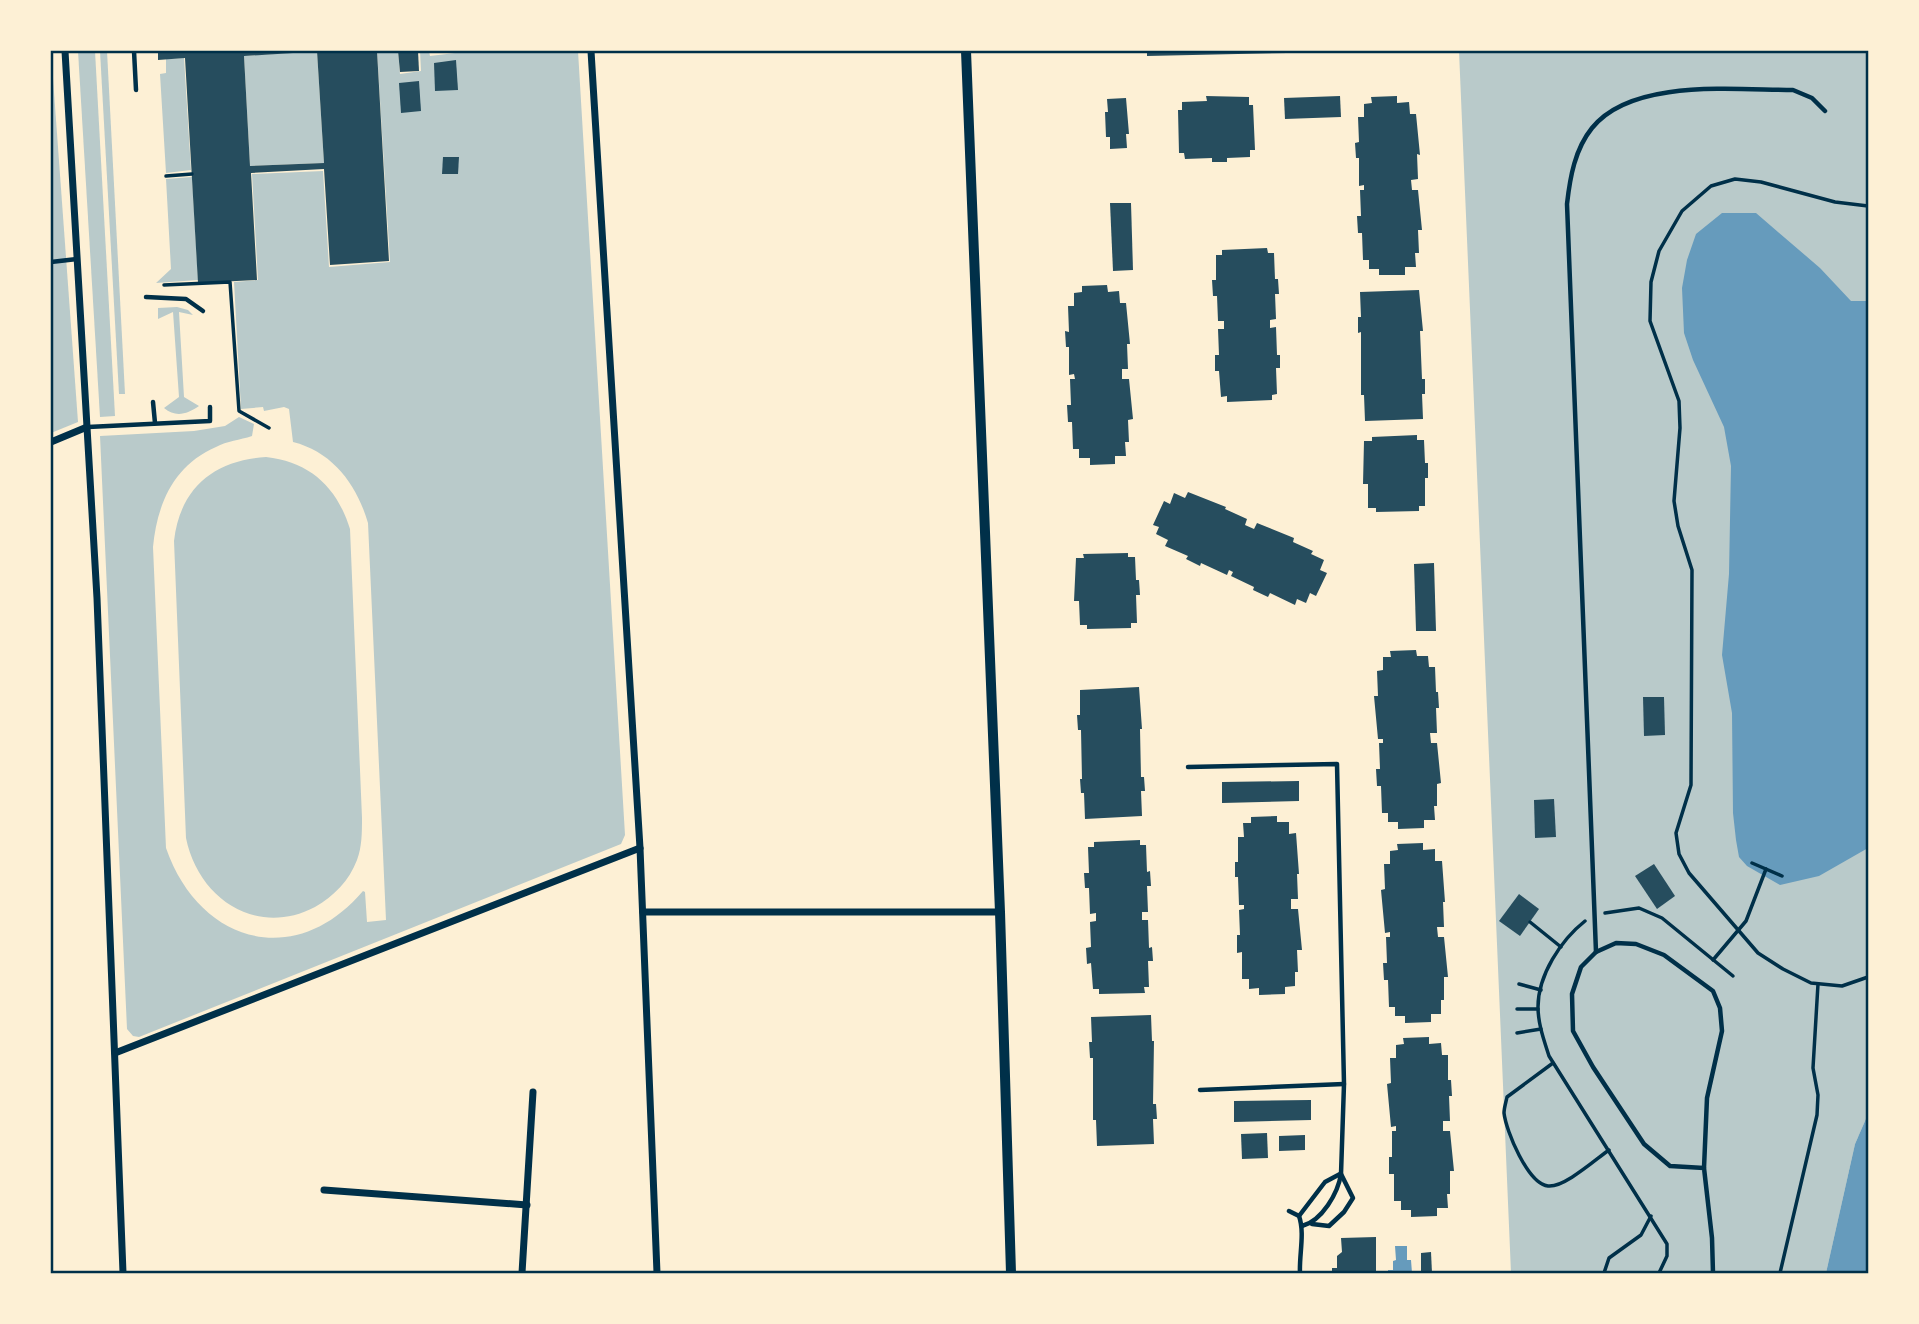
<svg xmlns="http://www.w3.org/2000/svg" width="1919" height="1324" viewBox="0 0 1919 1324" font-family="'Asap Condensed',sans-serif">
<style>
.green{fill:#b9caca}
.water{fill:#669bbc}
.building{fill:#264d5e}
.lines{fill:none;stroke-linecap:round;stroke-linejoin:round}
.path{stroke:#003049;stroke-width:3.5}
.service{stroke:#003049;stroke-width:4.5}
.minor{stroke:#003049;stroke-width:7}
.tertiary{stroke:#003049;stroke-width:10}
.neatline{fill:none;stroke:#003049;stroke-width:2.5}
</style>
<rect width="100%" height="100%" fill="#fdf0d5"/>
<g class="green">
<polygon points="51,51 78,422 51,433"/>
<polygon points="78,51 95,51 115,416 100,417"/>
<polygon points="100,51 107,51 125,394 119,394"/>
<polygon points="317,51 324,163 250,166 244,56"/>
<path d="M377,51H398L400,74L421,71L420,51H429L430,56L455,53V51H578L625,835L621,844L139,1037L133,1036L127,1029L100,436L194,431L225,426L239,417L254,424L252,436C240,440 227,441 216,447C174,465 157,504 153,547L166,848C199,943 295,971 363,891L365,892L367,922L386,920L368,523C357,485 333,452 293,442L289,409L284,407L264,411L263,407L241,409L234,282L258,280L252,174L323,171L329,267L390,262Z"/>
<polygon points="1459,51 1868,51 1868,1114 1855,1144 1826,1273 1511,1273"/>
<polygon points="184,58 191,170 166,173 160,74 166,73 166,59"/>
<polygon points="192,177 198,280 156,283 171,269 166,179"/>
<path d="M177,307L188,310L193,315L179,312L184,397L199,406C187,414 176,418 164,408L179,397L173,312L158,319V308Z"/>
<path d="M266,457C310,462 337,487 350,529L362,818C362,832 362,847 357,860C349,881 334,896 315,907C256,938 198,898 186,838L174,541C180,488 214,460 266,457Z"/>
</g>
<g class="water">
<polygon points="1722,213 1756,213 1820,268 1851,301 1868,301 1868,848 1819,876 1780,885 1747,866 1739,857 1736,840 1733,813 1732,713 1722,655 1729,574 1731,466 1724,427 1693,360 1684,333 1682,288 1687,260 1696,234"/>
<polygon points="1868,1114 1868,1273 1826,1273 1855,1144"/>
<polygon points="1395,1246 1407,1246 1407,1260 1411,1260 1412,1273 1388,1273 1388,1270 1393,1270 1393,1261 1396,1260"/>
</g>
<g class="building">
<polygon points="158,51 293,51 293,53 244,56 250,166 324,163 317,51 377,51 389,261 330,265 324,169 251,173 257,280 198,283 185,58 158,60"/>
<polygon points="398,51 418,51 419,71 400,72"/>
<polygon points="1147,51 1287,51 1287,53 1147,56"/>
<polygon points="456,60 458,90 435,91 434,63"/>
<polygon points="419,81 421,111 401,113 399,83"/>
<polygon points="1206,96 1249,97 1249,105 1253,105 1255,150 1250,150 1250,157 1227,158 1227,162 1212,162 1212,158 1185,159 1184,153 1179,153 1178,110 1182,110 1182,102 1207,101"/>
<polygon points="1340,96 1341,117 1285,119 1284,98"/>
<polygon points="1397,96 1397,103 1409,102 1410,114 1416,114 1420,155 1417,154 1418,179 1411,180 1412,190 1418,190 1422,230 1418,230 1419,253 1415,253 1416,267 1405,267 1405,275 1379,275 1379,269 1369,269 1369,260 1363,260 1362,233 1358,233 1357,216 1361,216 1360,190 1364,190 1364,185 1359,186 1359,158 1356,158 1355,143 1359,142 1358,117 1364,117 1364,104 1372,103 1371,97"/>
<polygon points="1126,98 1129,134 1126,134 1127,148 1110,149 1110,137 1106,137 1105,112 1108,112 1107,99"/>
<polygon points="443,157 459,157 458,174 442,174"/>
<polygon points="1110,203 1131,203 1133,270 1113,271"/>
<polygon points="1267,248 1268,253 1274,253 1275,279 1278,279 1279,294 1275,294 1276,319 1270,320 1270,328 1276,327 1277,355 1280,355 1280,368 1276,368 1277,394 1272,395 1272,400 1227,402 1227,396 1221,397 1219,371 1215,371 1215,355 1219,355 1218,329 1224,329 1224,321 1218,321 1217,296 1213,296 1212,280 1216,280 1216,255 1222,255 1222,250"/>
<polygon points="1107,285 1108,292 1119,291 1120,303 1126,303 1130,344 1127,344 1128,369 1122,369 1122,379 1129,379 1133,419 1128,420 1129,442 1125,442 1126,456 1115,456 1115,464 1090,465 1090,458 1079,458 1079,449 1073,449 1072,422 1068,422 1067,405 1071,405 1070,379 1075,379 1074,374 1069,375 1069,347 1066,347 1065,331 1069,332 1068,306 1074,306 1074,293 1082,292 1082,286"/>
<polygon points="1419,290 1423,331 1420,331 1422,379 1425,379 1425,394 1422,394 1423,419 1365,421 1364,395 1361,395 1361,332 1358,333 1358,317 1361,317 1360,292"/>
<polygon points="1417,435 1417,440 1424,440 1425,463 1428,463 1428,478 1425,478 1425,506 1419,506 1419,511 1376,512 1376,508 1368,508 1368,484 1363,484 1364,441 1372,441 1372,437"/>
<polygon points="1188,492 1226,507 1225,509 1247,519 1245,525 1254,529 1257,523 1294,538 1293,542 1313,551 1311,554 1324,560 1320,570 1327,573 1316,596 1310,593 1306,603 1297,599 1295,605 1270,593 1268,597 1253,590 1254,587 1231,576 1233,572 1229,570 1227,575 1201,563 1200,566 1186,559 1188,556 1165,546 1168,540 1156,534 1159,527 1153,525 1164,501 1170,504 1174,493 1185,498"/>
<polygon points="1128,553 1128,557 1135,557 1136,580 1139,580 1140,595 1136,595 1137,623 1131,623 1131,628 1087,629 1087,625 1080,625 1079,601 1074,601 1076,558 1084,558 1083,554"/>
<polygon points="1434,563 1436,631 1416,631 1414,564"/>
<polygon points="1416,650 1417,656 1428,656 1429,667 1435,667 1436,692 1438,692 1439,708 1436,708 1437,733 1430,733 1431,743 1437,743 1441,783 1437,784 1437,806 1434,806 1435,820 1424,820 1424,828 1398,829 1398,822 1388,822 1388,813 1382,813 1381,786 1377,786 1376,769 1380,769 1379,743 1383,743 1383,739 1378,739 1374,696 1378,696 1377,671 1383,670 1383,657 1391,657 1390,651"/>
<polygon points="1139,687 1142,729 1140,729 1141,777 1144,777 1145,791 1141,791 1142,816 1085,819 1084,793 1081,793 1080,779 1082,779 1081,730 1078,730 1077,715 1080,715 1080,690"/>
<polygon points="1643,697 1664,697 1665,735 1644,736"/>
<polygon points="1299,781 1299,801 1222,803 1222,782"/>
<polygon points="1554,799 1556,837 1535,838 1534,800"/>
<polygon points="1277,816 1277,822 1289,822 1289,834 1296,833 1299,874 1297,874 1298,899 1291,899 1291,909 1298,909 1302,950 1297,950 1298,972 1295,972 1295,986 1285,987 1285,994 1259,995 1259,988 1249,989 1249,979 1242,979 1242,952 1237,953 1237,935 1240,935 1239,910 1244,909 1244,905 1239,905 1238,877 1235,877 1235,862 1238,862 1238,837 1244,837 1243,823 1251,823 1251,817"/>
<polygon points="1140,840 1140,845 1146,845 1147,872 1150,871 1151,886 1147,886 1148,912 1142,912 1142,920 1148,920 1149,948 1152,947 1153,961 1148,961 1149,987 1144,987 1145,993 1099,994 1099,989 1093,989 1091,963 1087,964 1086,948 1091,947 1090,922 1096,921 1096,913 1090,914 1089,888 1085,888 1084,873 1089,873 1088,847 1094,847 1094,842"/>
<polygon points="1423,843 1423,850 1435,849 1435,861 1442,861 1445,902 1443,902 1444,927 1437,927 1438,937 1444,937 1448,977 1444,977 1444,1000 1441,1000 1441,1014 1431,1014 1431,1022 1405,1023 1405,1016 1395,1016 1395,1007 1389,1007 1388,980 1384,980 1383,963 1387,963 1386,937 1390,937 1390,932 1385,933 1381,890 1385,889 1384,864 1390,864 1390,851 1398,850 1397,844"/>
<polygon points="1654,864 1675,896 1657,909 1635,876"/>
<polygon points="1519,894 1539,909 1520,936 1499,921"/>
<polygon points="1151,1015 1152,1041 1154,1041 1153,1104 1156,1104 1157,1119 1153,1119 1154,1144 1097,1146 1096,1120 1093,1120 1093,1058 1090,1058 1089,1042 1092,1042 1091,1017"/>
<polygon points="1429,1037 1429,1044 1441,1043 1442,1055 1448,1055 1448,1080 1451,1080 1452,1096 1449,1096 1450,1121 1443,1121 1443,1131 1450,1131 1454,1171 1450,1171 1450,1194 1447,1194 1448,1208 1437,1208 1437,1216 1411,1217 1411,1210 1401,1210 1401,1201 1394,1201 1394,1174 1389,1174 1389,1157 1392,1157 1392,1131 1396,1131 1396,1126 1391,1127 1387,1084 1391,1083 1390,1058 1396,1058 1396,1045 1404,1044 1403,1038"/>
<polygon points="1311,1100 1311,1120 1234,1122 1234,1101"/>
<polygon points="1267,1133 1268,1158 1242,1159 1241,1134"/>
<polygon points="1305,1135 1305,1150 1279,1151 1279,1136"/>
<polygon points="1376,1237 1376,1273 1332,1273 1332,1268 1337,1268 1337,1256 1342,1252 1341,1238"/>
<polygon points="1431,1252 1432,1273 1421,1273 1421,1253"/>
</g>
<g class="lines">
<g class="path">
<polyline points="166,176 192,174"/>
<polyline points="1868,206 1835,202 1761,182 1735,179 1711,186 1682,211 1659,251 1651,282 1650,321 1679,401 1680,428 1674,501 1678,526 1692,570 1691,785 1676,833 1679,854 1689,873 1758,953 1783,969 1811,983 1842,986 1868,977"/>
<polyline points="164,285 230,282 239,411 269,428"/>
<polyline points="1752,863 1782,876"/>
<polyline points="1605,913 1639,908 1662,918 1733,976"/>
<path d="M1585,921C1561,940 1538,975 1538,1007C1538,1024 1544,1040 1549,1056L1667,1244V1256L1659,1273"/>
<polyline points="1530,922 1561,947"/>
<polyline points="1713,960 1746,921 1766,869"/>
<polyline points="1519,984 1541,990"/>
<polyline points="1517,1009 1538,1009"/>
<polyline points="1517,1033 1541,1029"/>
<path d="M1553,1063L1507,1097C1506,1102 1504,1108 1504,1113C1506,1131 1528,1184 1548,1186C1564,1188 1596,1159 1609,1150"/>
<polyline points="1604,1273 1609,1258 1641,1235 1651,1216"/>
<polyline points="1780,1273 1817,1115 1818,1095 1813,1068 1818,984"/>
</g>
<g class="service">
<polyline points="134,51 136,90"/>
<polyline points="51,262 77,259"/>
<polyline points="146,297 186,299 203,311"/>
<polyline points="153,402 155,423"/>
<polyline points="88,427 210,421 210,407"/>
<path d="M1188,767L1337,764L1344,1084L1341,1174C1338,1193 1322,1221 1302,1226"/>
<polyline points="1596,952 1616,943 1636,944 1664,955 1713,991 1720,1008 1722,1031 1707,1098 1704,1168"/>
<polyline points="1200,1090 1344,1084"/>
<path d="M1289,1211L1299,1216C1305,1233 1299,1255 1300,1273"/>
<polyline points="1299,1216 1325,1182 1340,1174"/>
<polyline points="1312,1224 1329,1226 1344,1212 1353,1198 1341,1174"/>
<path d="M1713,1273L1712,1238L1704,1168L1670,1166L1644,1144L1593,1067L1573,1031L1572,994L1581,967L1596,952L1567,204C1570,177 1575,149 1592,128C1632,78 1735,90 1793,90L1812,98L1825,111"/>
</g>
<g class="minor">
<polyline points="65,51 97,598 123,1273"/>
<polyline points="591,51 640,848 657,1273"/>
<polyline points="51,442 87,427"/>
<polyline points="643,912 1000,912"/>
<polyline points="115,1053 640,848"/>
<polyline points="324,1190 527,1205"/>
<polyline points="522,1273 533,1092"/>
</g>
<polyline class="tertiary" points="966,51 1000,912 1011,1273"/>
</g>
<rect width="1919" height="1324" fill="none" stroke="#fdf0d5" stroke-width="105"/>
<rect x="52" y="52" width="1815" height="1220" class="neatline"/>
</svg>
